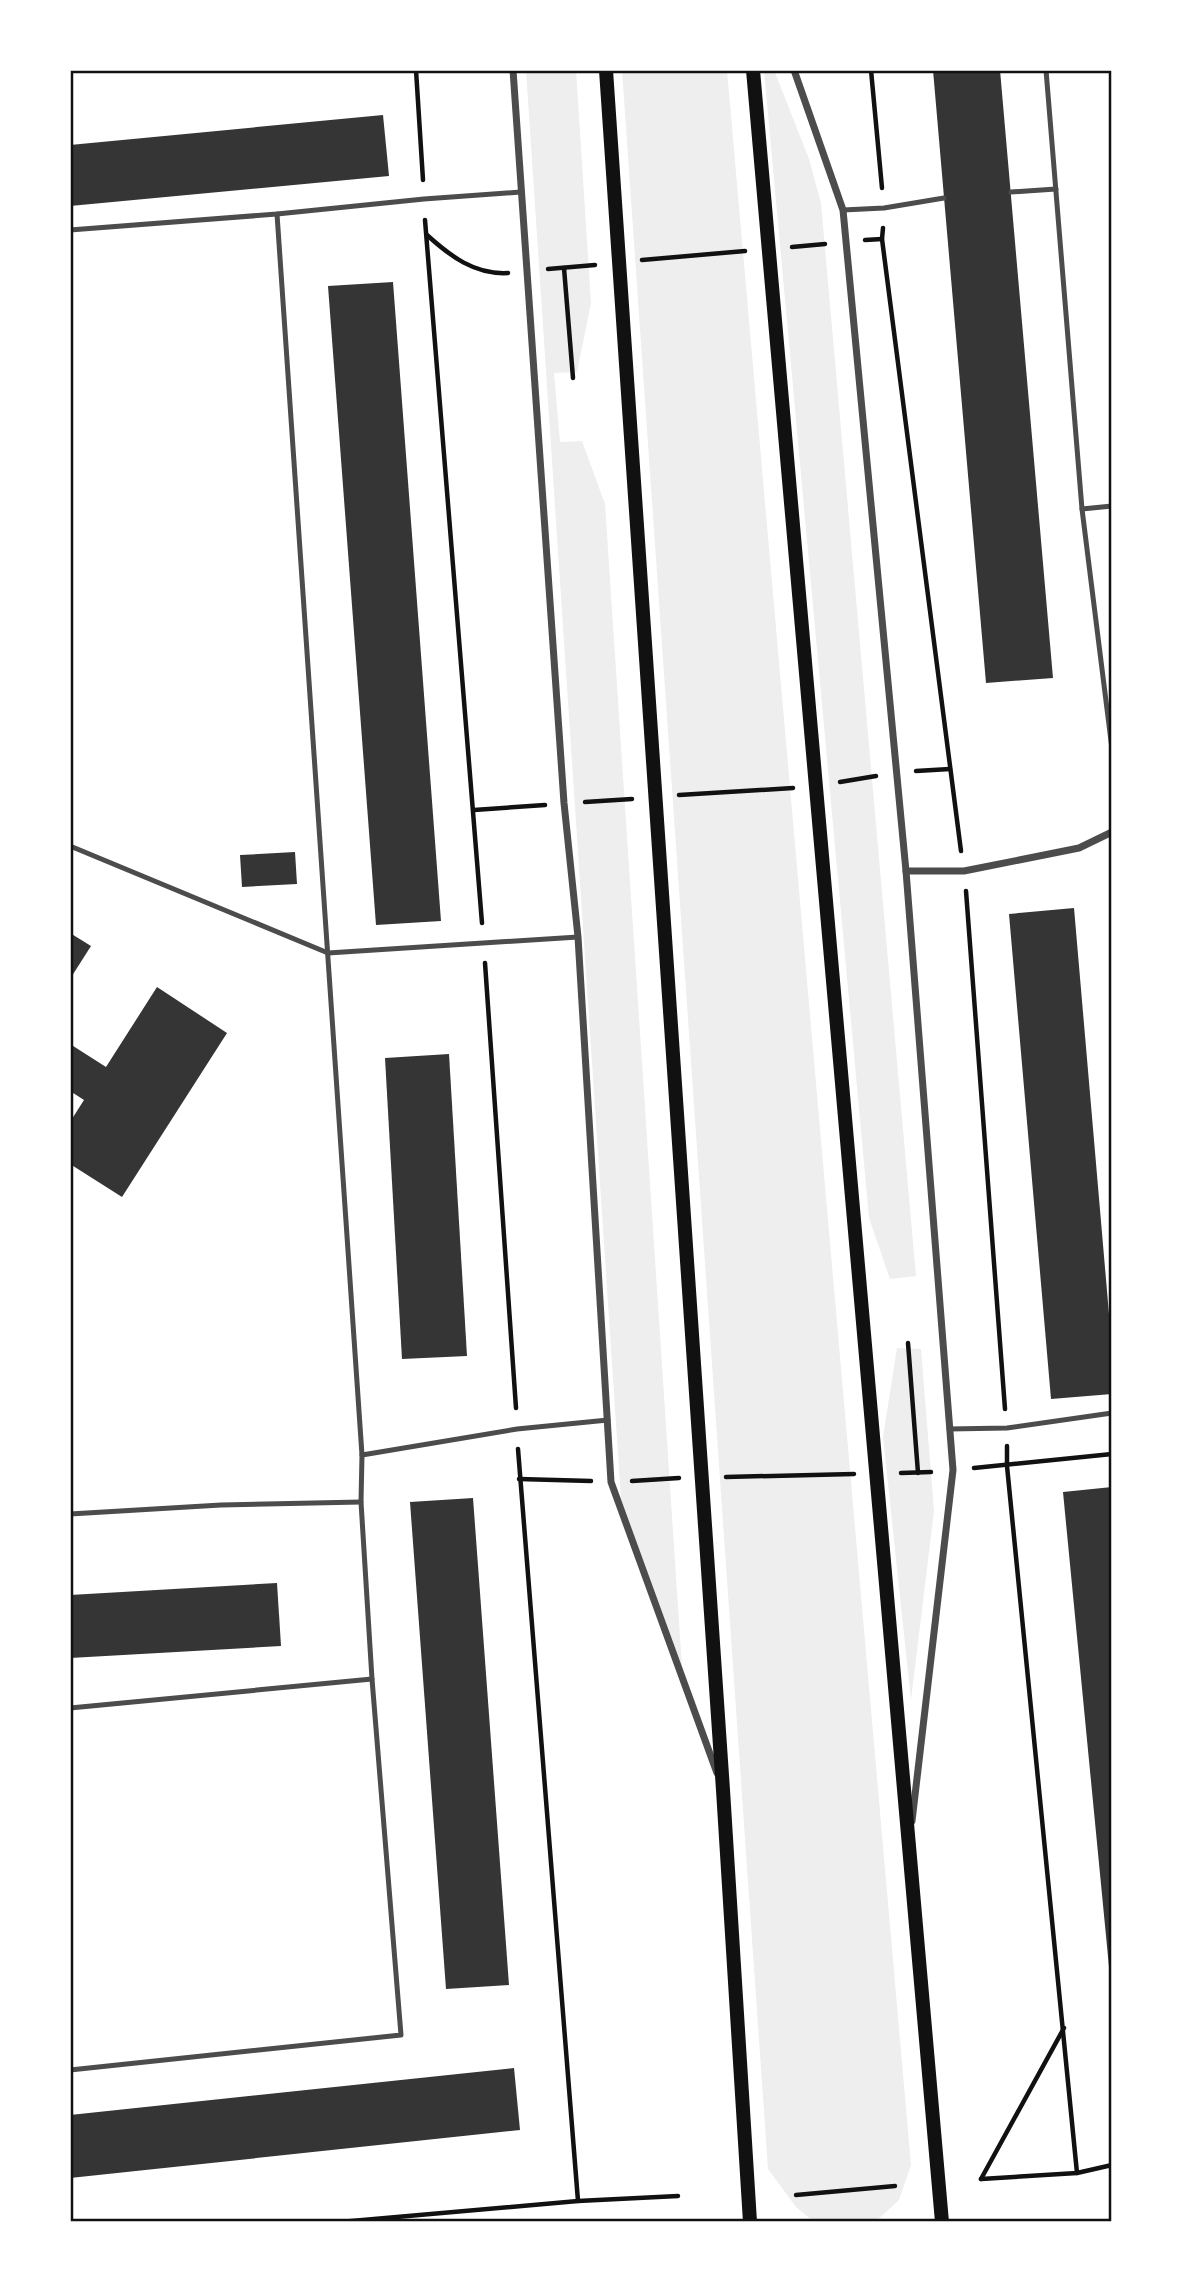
<svg xmlns="http://www.w3.org/2000/svg" width="1182" height="2292" viewBox="0 0 1182 2292" font-family="Commissioner,sans-serif">
<style>
.green{fill:#eee}
.building{fill:#353535}
.lines{fill:none;stroke-linecap:round;stroke-linejoin:round}
.path{stroke:#111;stroke-width:4.5}
.service{stroke:#4c4c4c;stroke-width:5}
.minor{stroke:#4c4c4c;stroke-width:7}
.secondary{stroke:#111;stroke-width:14}
.neatline{fill:none;stroke:#111;stroke-width:2.5}
</style>
<rect width="100%" height="100%" fill="#fff"/>
<g class="green">
<polygon points="526,70 576,70 591,303 577,372 554,373 560,442 582,441 605,504 682,1667 621,1499"/>
<polygon points="622,70 727,70 911,2165 899,2200 875,2222 814,2222 796,2207 768,2169"/>
<polygon points="764,70 774,70 809,159 821,203 916,1276 890,1279 869,1218"/>
<polygon points="897,1348 921,1349 934,1511 911,1700 883,1437"/>
</g>
<g class="building">
<polygon points="933,70 1000,70 1053,678 986,683"/>
<polygon points="383,115 389,176 70,206 70,145"/>
<polygon points="393,282 441,921 376,925 328,286"/>
<polygon points="295,852 297,884 242,887 240,855"/>
<polygon points="1074,908 1112,1349 1112,1394 1051,1399 1009,914"/>
<polygon points="70,933 91,946 70,979"/>
<polygon points="157,987 227,1033 122,1197 70,1164 70,1122 84,1100 70,1091 70,1044 106,1067"/>
<polygon points="449,1054 467,1356 402,1359 385,1058"/>
<polygon points="1112,1487 1112,1977 1110,1977 1063,1492"/>
<polygon points="473,1498 509,1985 446,1989 410,1502"/>
<polygon points="277,1583 281,1646 70,1658 70,1595"/>
<polygon points="514,2068 520,2130 70,2178 70,2115"/>
</g>
<g class="lines">
<g class="path">
<polyline points="416,70 423,180"/>
<polyline points="871,70 882,188"/>
<polyline points="425,220 482,923"/>
<polyline points="883,228 882,239 961,851"/>
<path d="M427,235C450,256 475,275 508,273"/>
<polyline points="865,240 882,239"/>
<polyline points="792,247 825,244"/>
<polyline points="642,260 745,251"/>
<polyline points="564,268 573,378"/>
<polyline points="548,269 595,265"/>
<polyline points="916,771 950,769"/>
<polyline points="840,782 876,776"/>
<polyline points="679,795 793,788"/>
<polyline points="585,802 632,799"/>
<polyline points="474,810 545,805"/>
<polyline points="966,891 1005,1409"/>
<polyline points="485,963 516,1408"/>
<polyline points="908,1343 918,1473"/>
<polyline points="1007,1446 1007,1466 1077,2173"/>
<polyline points="518,1449 578,2201"/>
<polyline points="974,1468 1112,1454"/>
<polyline points="901,1473 931,1472"/>
<polyline points="726,1477 854,1474"/>
<polyline points="519,1479 591,1481"/>
<polyline points="632,1481 679,1478"/>
<polyline points="981,2179 1064,2028"/>
<polyline points="981,2179 1077,2173 1112,2165"/>
<polyline points="796,2195 895,2186"/>
<polyline points="340,2222 578,2201 678,2196"/>
</g>
<g class="service">
<polyline points="1046,70 1082,509 1112,749"/>
<polyline points="1011,192 1056,189"/>
<polyline points="843,210 884,208 944,198"/>
<polyline points="70,230 277,214 424,199 521,192"/>
<polyline points="1082,509 1112,506"/>
<polyline points="70,846 328,953 578,937"/>
<polyline points="949,1429 1007,1428 1112,1413"/>
<polyline points="362,1455 517,1429 608,1420"/>
<polyline points="70,1514 221,1505 361,1502"/>
<polyline points="70,1708 372,1679"/>
<polyline points="70,2070 401,2035 372,1679 361,1502 362,1455 277,214"/>
</g>
<g class="minor">
<polyline points="513,70 564,803 578,937 611,1482 717,1773"/>
<polyline points="794,70 843,210 906,871 953,1470 912,1821"/>
<polyline points="906,871 964,871 1079,848 1112,832"/>
</g>
<g class="secondary">
<polyline points="606,70 723,1790 750,2222"/>
<polyline points="753,70 942,2222"/>
</g>
</g>
<rect width="1182" height="2292" fill="none" stroke="#ffffff" stroke-width="144"/>
<rect x="72" y="72" width="1038" height="2148" class="neatline"/>
</svg>
